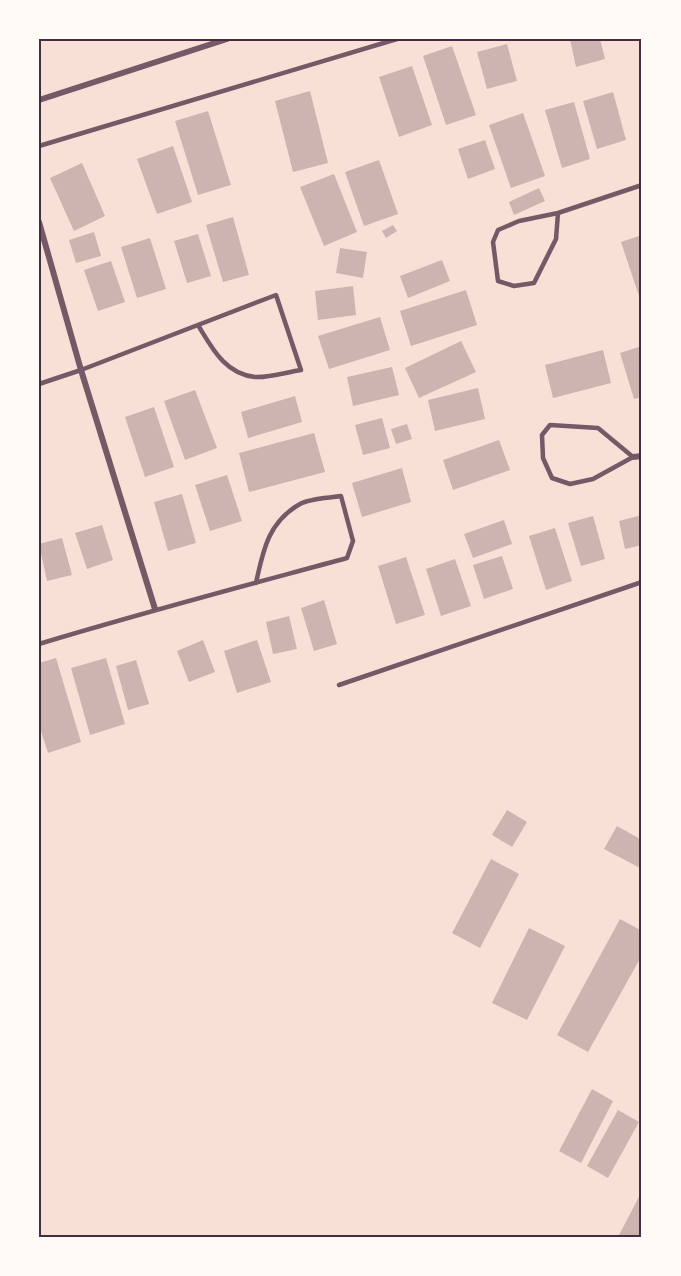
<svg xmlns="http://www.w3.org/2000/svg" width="681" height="1276" viewBox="0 0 681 1276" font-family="Commissioner,sans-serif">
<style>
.building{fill:#ccb4b1}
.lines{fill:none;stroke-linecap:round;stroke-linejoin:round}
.service{stroke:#755966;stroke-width:4.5}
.minor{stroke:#755966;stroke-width:6}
.neatline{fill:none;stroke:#4a2c40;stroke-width:2}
</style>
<rect width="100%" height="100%" fill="#f7e1d7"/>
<g class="building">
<polygon points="570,39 600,39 605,59 576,67"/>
<polygon points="507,44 517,81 487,89 477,52"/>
<polygon points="452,46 476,115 446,125 423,56"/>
<polygon points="412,66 432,125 399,137 379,77"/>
<polygon points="310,91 328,163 293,172 275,101"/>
<polygon points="613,92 626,140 597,149 583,101"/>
<polygon points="574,102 590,159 562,168 545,110"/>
<polygon points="208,111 231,185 198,195 175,121"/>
<polygon points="523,113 545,176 511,188 489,125"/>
<polygon points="485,140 495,169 468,179 458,149"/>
<polygon points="173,146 192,202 157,214 137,159"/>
<polygon points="379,160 398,214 364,226 345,172"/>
<polygon points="82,163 105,216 74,231 50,178"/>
<polygon points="334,174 357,232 324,246 300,187"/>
<polygon points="539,188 545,201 514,215 509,202"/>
<polygon points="233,217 249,275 223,282 206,225"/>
<polygon points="393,225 397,231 386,238 382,231"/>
<polygon points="94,232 101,256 76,263 69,240"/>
<polygon points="198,234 211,276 187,283 174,241"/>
<polygon points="642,235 642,298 640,299 621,242"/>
<polygon points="150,238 166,289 137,298 121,247"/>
<polygon points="340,248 367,252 363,278 336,273"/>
<polygon points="442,260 450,281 408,298 400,276"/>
<polygon points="111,261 125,302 98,311 84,270"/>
<polygon points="353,286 356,315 318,320 315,291"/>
<polygon points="466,290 477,325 411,346 400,311"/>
<polygon points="380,317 390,350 329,369 318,336"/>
<polygon points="461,341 476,372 419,398 405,368"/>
<polygon points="642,346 642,397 634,399 620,353"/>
<polygon points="603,350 611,383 553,398 545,365"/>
<polygon points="392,367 399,395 353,406 347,377"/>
<polygon points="478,388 485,419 435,431 428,400"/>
<polygon points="195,390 217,448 185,460 164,401"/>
<polygon points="295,396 302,422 248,438 241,412"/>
<polygon points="154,407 174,467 145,477 125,417"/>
<polygon points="382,418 390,448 363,455 355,425"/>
<polygon points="407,424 412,439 396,444 391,429"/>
<polygon points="314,433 325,472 249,492 239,453"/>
<polygon points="499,440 510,470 453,490 443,460"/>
<polygon points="402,468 411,502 362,517 352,483"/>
<polygon points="227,475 242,521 210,531 195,485"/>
<polygon points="182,494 196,543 168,551 154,502"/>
<polygon points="642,515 642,545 625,549 619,521"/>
<polygon points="593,516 605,559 581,566 568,523"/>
<polygon points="504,520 512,544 473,558 464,534"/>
<polygon points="102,525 113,560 87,569 75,533"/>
<polygon points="555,528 572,581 546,590 529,536"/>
<polygon points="62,538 72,575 47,581 39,544"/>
<polygon points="502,556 513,589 484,599 473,565"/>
<polygon points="406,557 425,615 396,624 378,566"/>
<polygon points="455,559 471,606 441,616 426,569"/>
<polygon points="324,600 337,644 314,651 301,608"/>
<polygon points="289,616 297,649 273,654 266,622"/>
<polygon points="203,640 215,672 189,682 177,651"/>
<polygon points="257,640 271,682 237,693 224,651"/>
<polygon points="56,658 81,742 48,753 39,725 39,663"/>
<polygon points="106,658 125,724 90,735 71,668"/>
<polygon points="136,660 149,704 128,710 116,666"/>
<polygon points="507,810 527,822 512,847 492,835"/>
<polygon points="617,826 642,840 642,869 604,849"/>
<polygon points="491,859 519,874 480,948 452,933"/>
<polygon points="620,919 642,931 642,955 588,1052 557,1035"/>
<polygon points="529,928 565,946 527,1020 492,1003"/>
<polygon points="592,1089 613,1101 581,1163 559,1151"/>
<polygon points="618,1110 639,1122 608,1178 587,1166"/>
<polygon points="642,1191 642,1237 618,1237"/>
</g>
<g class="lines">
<g class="service">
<polyline points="39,146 397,39"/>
<polyline points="558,213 556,239 534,283 514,286 498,281 493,242 498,230 519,221 558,213 642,185"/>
<path d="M39,384L81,370L276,295L301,370C287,372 269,378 255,377C225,374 212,348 198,325"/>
<polygon points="550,425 598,428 633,457 593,479 570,484 552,478 543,458 542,435"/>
<path d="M39,644C141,613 244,586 347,558L353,541L341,496C329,498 310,498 300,504C268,522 263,551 256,583"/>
<polyline points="339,685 642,582"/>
</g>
<g class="minor">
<polyline points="39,100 227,39"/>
<polyline points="39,222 81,370 155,609"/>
<polyline points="633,457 642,456"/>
</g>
</g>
<rect width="681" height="1276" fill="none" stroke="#fffaf5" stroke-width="81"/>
<rect x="40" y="40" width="600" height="1196" class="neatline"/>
</svg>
